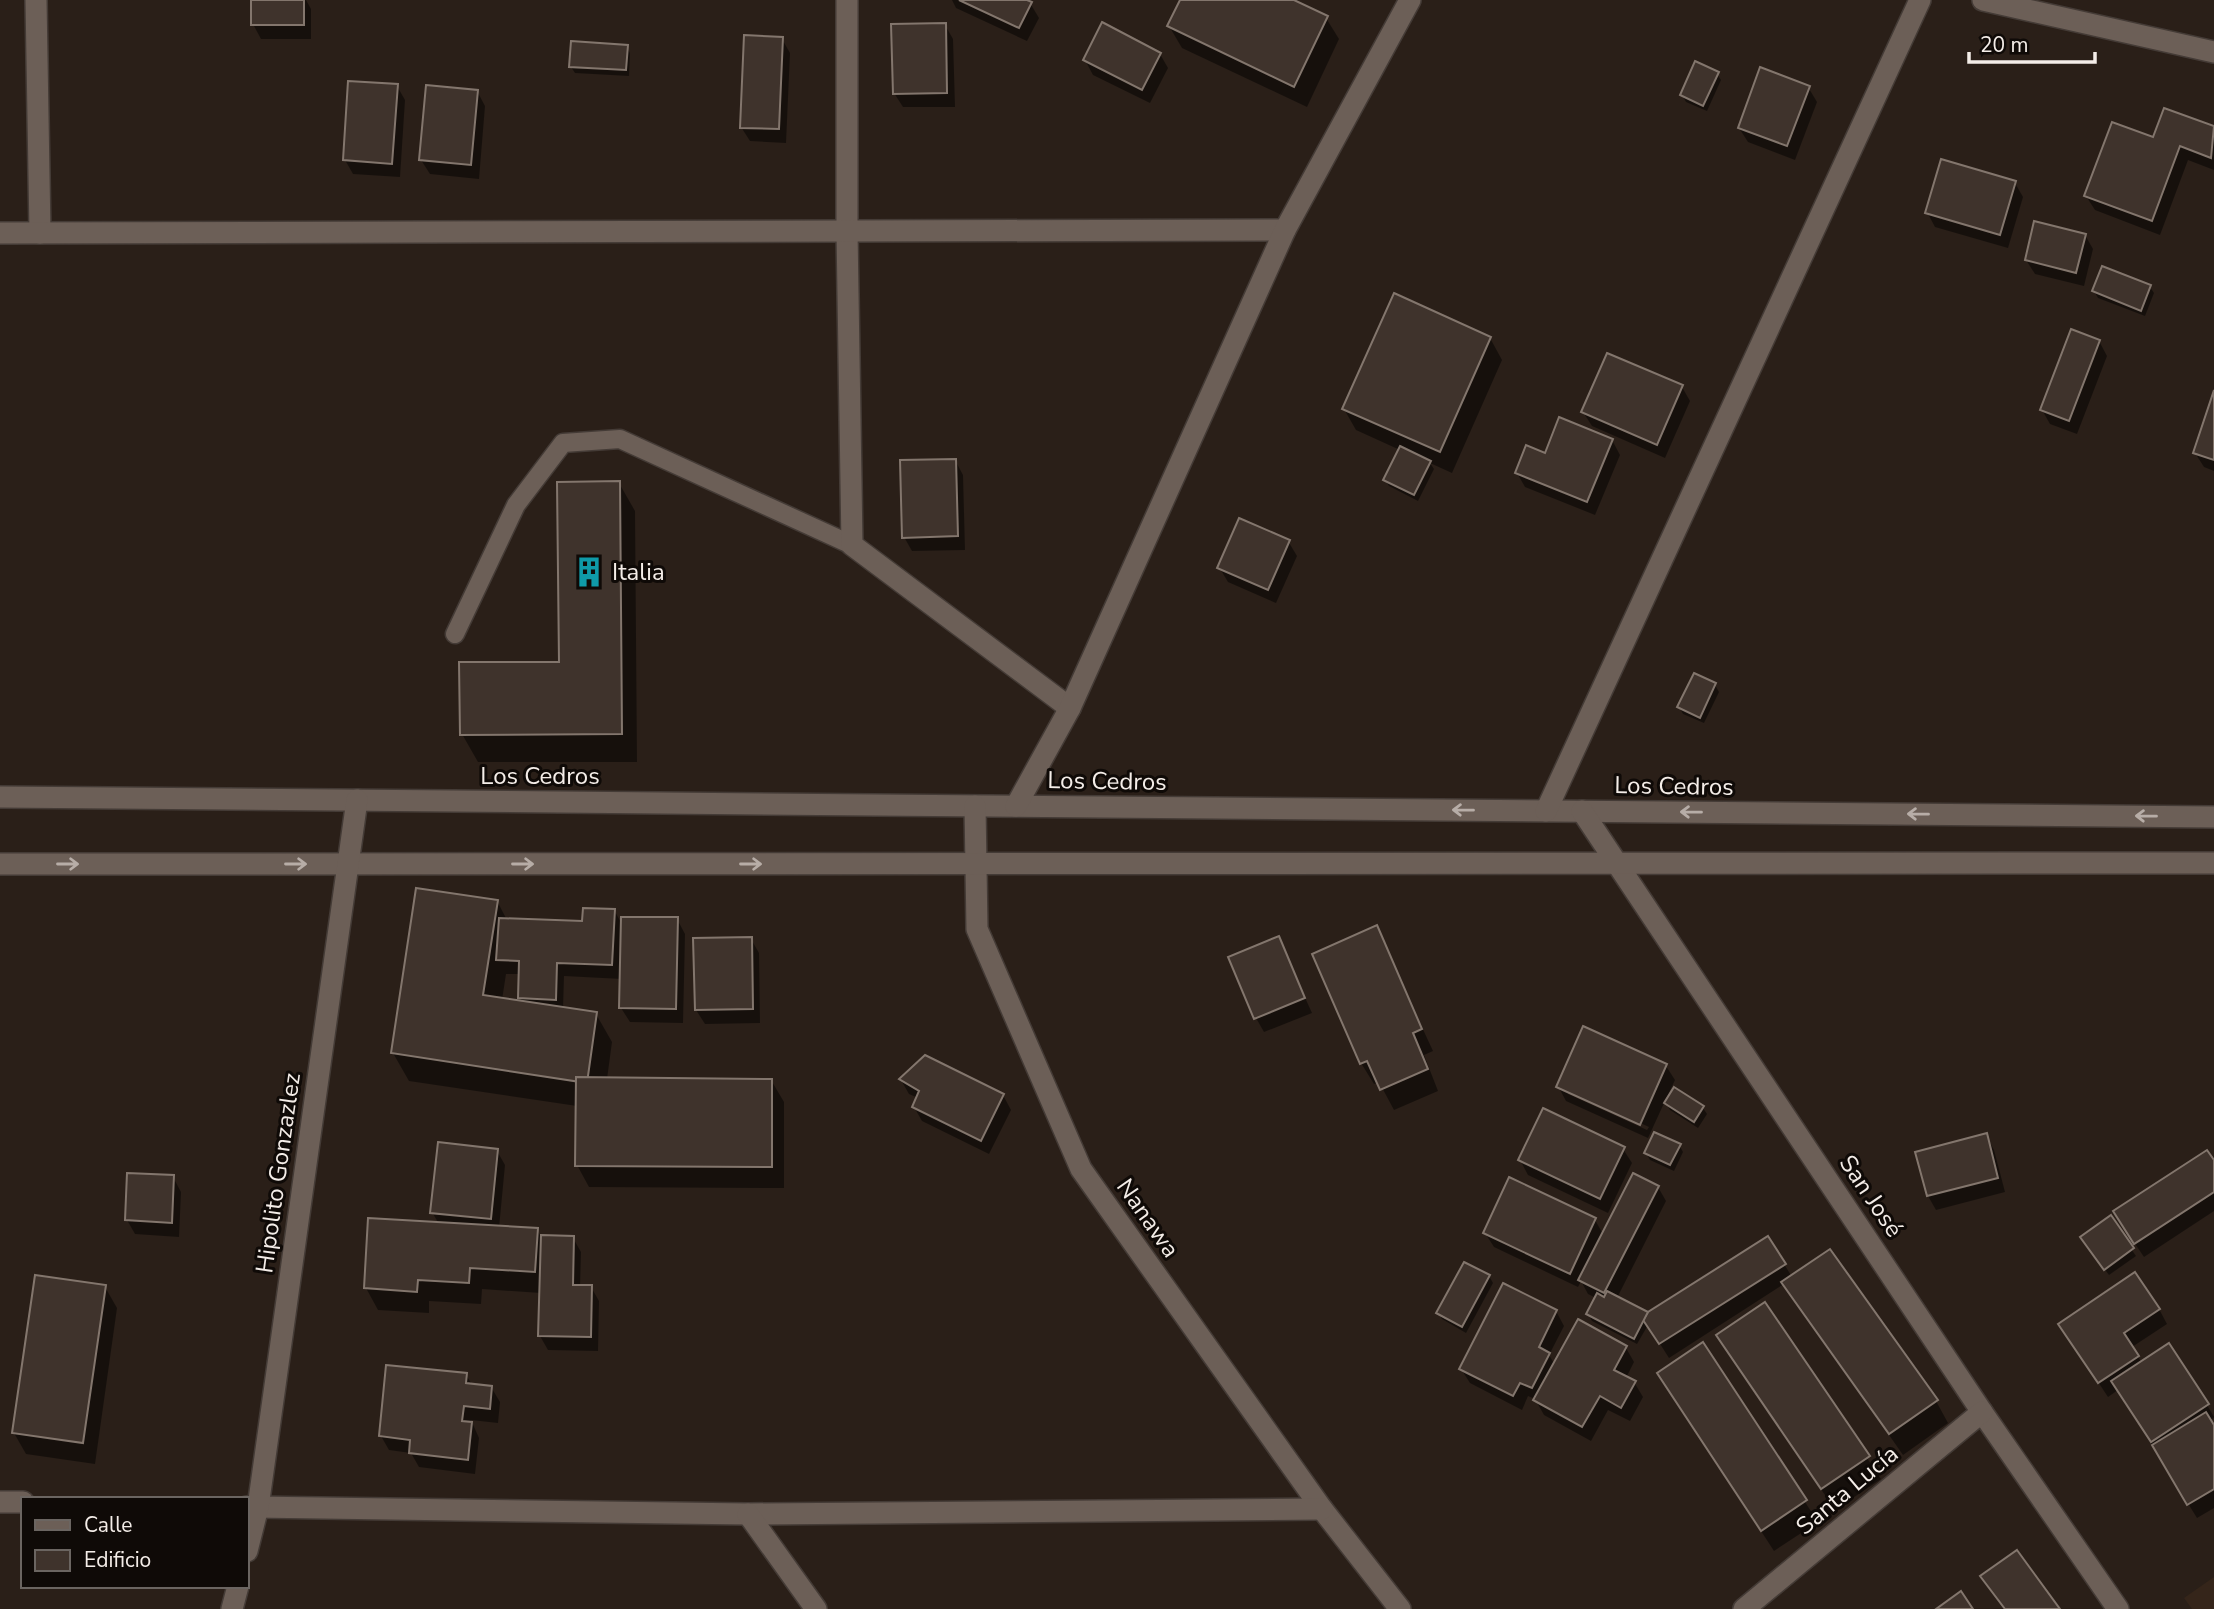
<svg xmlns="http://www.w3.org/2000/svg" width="2214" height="1609" viewBox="0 0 2214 1609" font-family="'Nunito Sans',sans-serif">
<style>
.built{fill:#35251a}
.shadow{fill:#0007;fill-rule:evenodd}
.building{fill:#3f332c;stroke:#83766d;stroke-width:2}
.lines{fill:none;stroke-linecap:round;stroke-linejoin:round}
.lane-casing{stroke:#443b36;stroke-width:21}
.street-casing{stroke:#443b36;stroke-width:24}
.lane{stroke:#6c5f57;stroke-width:18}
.street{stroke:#6c5f57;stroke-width:21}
.oneway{stroke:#b7ada7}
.labels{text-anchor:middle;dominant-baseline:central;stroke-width:6;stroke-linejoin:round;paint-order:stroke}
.poi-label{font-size:24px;fill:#f4ede8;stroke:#0f0a07;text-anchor:start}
.street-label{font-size:24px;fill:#f4ede8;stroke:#0f0a07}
</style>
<rect width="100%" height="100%" fill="#2a1f18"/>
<polygon class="built" points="2214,1577 2214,1609 2192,1609 2184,1598"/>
<g class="shadow">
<polygon points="253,0 306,0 311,9 311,39 261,39 253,24"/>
<polygon points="952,0 1023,0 1030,3 1039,18 1027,41 956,8"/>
<polygon points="1182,0 1289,0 1326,18 1339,39 1307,107 1182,48 1169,26"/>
<polygon points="945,25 953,39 955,107 903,107 894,93"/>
<polygon points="782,39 790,53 786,143 750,141 741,127"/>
<polygon points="626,46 630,53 629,76 575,73 571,67"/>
<polygon points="1160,54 1168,68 1150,103 1093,75 1085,60"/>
<polygon points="1717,74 1721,80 1707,111 1686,102 1682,95"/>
<polygon points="397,86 405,100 400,177 353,174 345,160"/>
<polygon points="1808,87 1817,102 1795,160 1748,142 1739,128"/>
<polygon points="477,91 485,106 479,179 430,174 421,160"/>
<polygon points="2165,110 2214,128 2214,170 2188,160 2160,235 2095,210 2086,196 2154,139"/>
<polygon points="2015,183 2023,197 2008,248 1935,227 1927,212"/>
<polygon points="2085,235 2093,249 2084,286 2035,274 2026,260"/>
<polygon points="2150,287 2154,293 2145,316 2098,298 2094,291"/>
<polygon points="1490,338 1502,360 1452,473 1430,463 1434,469 1418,501 1389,486 1385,480 1400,450 1356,430 1344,409"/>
<polygon points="2099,341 2107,356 2077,434 2050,424 2042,410"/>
<polygon points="1682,387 1690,401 1665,458 1592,426 1583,412"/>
<polygon points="2214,396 2214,471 2204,467 2195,453"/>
<polygon points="1612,440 1620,455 1595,515 1525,487 1517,473 1546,455"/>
<polygon points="955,460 963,475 965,550 912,551 904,537"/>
<polygon points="619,483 635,511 637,762 478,762 462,734 560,664"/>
<polygon points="1288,541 1297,556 1276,603 1228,582 1219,567"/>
<polygon points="1715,685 1719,692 1704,723 1683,714 1679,707"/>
<path d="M497,901L507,920L584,923L614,910L623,926L677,919L685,934L683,1023L630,1022L621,1008L622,979L564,976L563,1009L596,1014L612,1042L607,1079L771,1080L784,1102V1188L589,1187L577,1165V1106L409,1081L393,1053ZM506,974H520V998L523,1003L502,1000Z"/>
<polygon points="1376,928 1433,1051 1424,1055 1438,1091 1394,1110 1379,1082 1374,1084 1361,1063"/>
<polygon points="1278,938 1312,1013 1264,1032 1256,1018"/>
<polygon points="751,939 759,953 760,1023 705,1024 696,1010"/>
<path d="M1666,1066L1675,1080L1665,1101L1703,1108L1707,1114L1698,1128L1670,1110L1665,1101L1648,1138L1566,1101L1558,1086ZM1568,1090L1649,1127L1647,1130L1568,1094Z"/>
<polygon points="901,1080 1003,1095 1011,1110 989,1154 922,1121 914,1107 918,1098 909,1094"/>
<polygon points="1986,1135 1994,1150 2005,1192 1936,1210 1928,1196"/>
<polygon points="1679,1145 1683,1152 1674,1171 1650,1160 1646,1153"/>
<polygon points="1623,1149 1632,1163 1608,1213 1528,1175 1520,1160"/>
<polygon points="497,1151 505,1165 499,1228 537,1230 541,1237 573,1238 581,1252 580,1287 591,1287 599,1301 598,1351 548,1350 540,1336 541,1293 482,1289 481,1304 429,1301 429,1313 378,1310 366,1288 439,1224 432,1212"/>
<polygon points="2214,1163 2214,1211 2144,1257 2123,1226"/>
<polygon points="173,1177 181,1192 179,1237 135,1234 127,1220"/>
<polygon points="1658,1187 1666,1201 1617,1298 1648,1314 1784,1264 1792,1277 1936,1401 1948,1423 1903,1455 1784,1284 1669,1358 1648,1325 1637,1344 1592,1321 1588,1314 1596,1298 1588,1294 1581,1281 1578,1287 1494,1247 1485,1233 1595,1220 1603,1234"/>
<polygon points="2110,1218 2136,1256 2109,1275 2086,1244"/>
<polygon points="1489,1276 1493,1283 1466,1333 1442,1319 1438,1313"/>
<polygon points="105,1287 117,1308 95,1464 26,1454 14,1433"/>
<polygon points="1764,1305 1881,1479 1835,1510 1718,1336"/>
<polygon points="2159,1309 2167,1324 2132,1347 2142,1363 2207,1405 2214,1417 2210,1422 2214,1428 2214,1508 2197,1518 2118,1390 2108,1397 2069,1338"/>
<polygon points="1556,1311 1564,1326 1549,1355 1555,1365 1626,1348 1634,1362 1626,1378 1634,1382 1643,1397 1630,1421 1608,1410 1591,1441 1544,1415 1535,1399 1528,1396 1522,1410 1470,1383 1461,1369"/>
<polygon points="1703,1345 1818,1522 1774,1551 1659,1374"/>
<polygon points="466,1375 473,1386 491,1387 500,1402 498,1423 471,1420 479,1438 475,1474 419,1467 411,1453 389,1450 381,1436"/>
</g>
<g class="building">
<rect x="251" y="0" width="53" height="25"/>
<polygon points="959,0 1027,0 1032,2 1019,28"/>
<polygon points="1180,0 1294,0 1328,16 1294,87 1167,26"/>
<polygon points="1102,22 1161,53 1142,90 1083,60"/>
<polygon points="946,23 947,93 893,94 891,24"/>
<polygon points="744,35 783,37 779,129 740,128"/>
<polygon points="571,41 628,45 626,70 569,67"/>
<polygon points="1695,61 1719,72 1703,106 1680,95"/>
<polygon points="1760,67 1810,86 1787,146 1738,128"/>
<polygon points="348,81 398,84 392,164 343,160"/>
<polygon points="426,85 478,90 471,165 419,160"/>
<polygon points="2164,108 2214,126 2211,158 2180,146 2152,221 2084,196 2112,122 2153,137"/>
<polygon points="1941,159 2016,181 2000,235 1925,213"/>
<polygon points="2034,221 2086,234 2076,273 2025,260"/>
<polygon points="2102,266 2151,285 2141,311 2092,291"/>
<polygon points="1394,293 1491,337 1440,452 1342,409"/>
<polygon points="2071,329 2100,340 2069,421 2040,410"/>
<polygon points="1607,353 1683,385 1657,445 1581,412"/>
<polygon points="2214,390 2214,460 2193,453"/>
<polygon points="1559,417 1613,439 1587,502 1515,473 1526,445 1545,453"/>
<polygon points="1400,446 1431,461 1414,495 1383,480"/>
<polygon points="956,459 958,536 902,538 900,460"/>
<polygon points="620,481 622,734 460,735 459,662 559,662 557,482"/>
<polygon points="1239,518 1290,540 1268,590 1217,568"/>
<polygon points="1694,673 1716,683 1700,718 1677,707"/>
<polygon points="416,888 498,900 483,995 597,1012 587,1083 391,1053"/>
<polygon points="583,908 615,909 612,965 557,963 556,1000 518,998 519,961 496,960 499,918 582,921"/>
<polygon points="621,917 678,917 676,1009 619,1008"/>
<polygon points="1377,925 1422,1029 1413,1033 1428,1069 1380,1090 1367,1061 1360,1064 1312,954"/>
<polygon points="1279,936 1305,998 1254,1019 1228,957"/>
<polygon points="752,937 753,1009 695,1010 693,938"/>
<polygon points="1583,1026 1667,1064 1640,1125 1556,1087"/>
<polygon points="925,1055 1004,1094 981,1141 912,1107 919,1091 899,1079"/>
<polygon points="576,1077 772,1079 772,1167 575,1166"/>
<polygon points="1674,1087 1704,1106 1694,1122 1664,1103"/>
<polygon points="1543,1108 1625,1147 1600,1199 1518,1160"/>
<polygon points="1654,1132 1681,1144 1670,1165 1644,1153"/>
<polygon points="1987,1133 1998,1178 1927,1196 1915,1152"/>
<polygon points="438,1142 498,1149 491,1219 430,1213"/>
<polygon points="2207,1150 2214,1160 2214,1192 2134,1244 2113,1211"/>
<polygon points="127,1173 174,1175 172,1223 125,1220"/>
<polygon points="1633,1173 1659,1186 1604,1293 1578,1280"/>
<polygon points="1509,1177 1596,1218 1570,1274 1483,1233"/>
<polygon points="2111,1215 2134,1248 2104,1270 2080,1237"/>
<polygon points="368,1218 538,1228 535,1272 470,1268 469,1283 418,1280 417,1292 364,1288"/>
<polygon points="541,1235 574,1236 573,1285 592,1285 591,1337 538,1336"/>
<polygon points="1768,1236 1786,1264 1659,1344 1643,1320 1648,1312"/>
<polygon points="1830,1249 1938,1400 1889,1434 1781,1282"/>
<polygon points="1464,1262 1490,1275 1462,1327 1436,1313"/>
<polygon points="2135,1272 2160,1309 2124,1333 2139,1356 2098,1383 2058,1324"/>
<polygon points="35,1275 106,1285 83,1443 12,1433"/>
<polygon points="1503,1283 1557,1310 1539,1347 1550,1353 1532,1388 1520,1383 1513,1396 1459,1369"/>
<polygon points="1607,1291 1648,1312 1634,1339 1586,1314 1597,1293 1604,1297"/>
<polygon points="1765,1302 1870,1456 1821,1489 1716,1335"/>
<polygon points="1578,1319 1627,1346 1614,1370 1636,1381 1621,1408 1600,1396 1582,1427 1533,1400"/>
<polygon points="1703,1342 1807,1500 1761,1531 1657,1373"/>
<polygon points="2169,1343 2209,1404 2151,1442 2111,1381"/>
<polygon points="386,1365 467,1373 466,1383 492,1386 490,1409 464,1406 462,1421 472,1422 468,1460 409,1453 410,1440 379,1436"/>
<polygon points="2206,1412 2214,1425 2214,1489 2187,1505 2152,1445"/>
<polygon points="2017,1550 2060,1609 2005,1609 1980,1576"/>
<polygon points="1961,1591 1973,1609 1936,1609"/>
</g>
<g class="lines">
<g class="lane-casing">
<polyline id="lane" points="455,634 516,505 563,443 620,439 852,545"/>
</g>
<g class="street-casing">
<g id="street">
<polyline points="36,0 40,233"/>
<polyline points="847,0 847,231 852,545 1070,708"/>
<polyline points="1983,0 2214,52"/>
<polyline points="0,233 1285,230"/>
<polyline points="0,797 2214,817"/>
<polyline points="975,806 977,929 1081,1169 1322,1509 1400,1609"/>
<polyline points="1016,806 1070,708 1285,230 1410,0"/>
<polyline points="1546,811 1920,0"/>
<polyline points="1582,811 1982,1412 2118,1609"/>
<polyline points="0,864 2214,863"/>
<polyline points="0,1502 23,1502"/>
<polyline points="247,1507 748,1514 1322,1509"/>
<polyline points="748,1514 816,1609"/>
<polyline points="247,1551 258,1507 357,800"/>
<polyline points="232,1609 238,1586"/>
<polyline points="1744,1609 1982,1412"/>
</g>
</g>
<use href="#lane" class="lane"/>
<use href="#street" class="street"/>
</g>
<defs><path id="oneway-shaft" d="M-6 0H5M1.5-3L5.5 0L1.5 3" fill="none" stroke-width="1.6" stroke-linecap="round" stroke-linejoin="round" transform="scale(1.75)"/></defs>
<g class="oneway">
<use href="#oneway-shaft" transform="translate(1463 810) rotate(-179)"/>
<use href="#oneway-shaft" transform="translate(1691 812) rotate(-179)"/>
<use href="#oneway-shaft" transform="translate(1918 814) rotate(-179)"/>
<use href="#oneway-shaft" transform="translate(2146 816) rotate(-179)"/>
<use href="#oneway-shaft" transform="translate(68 864)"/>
<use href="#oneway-shaft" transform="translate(296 864)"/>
<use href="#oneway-shaft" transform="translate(523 864)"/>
<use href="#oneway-shaft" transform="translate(751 864)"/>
</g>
<defs>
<g id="building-bare" transform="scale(2.415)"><path d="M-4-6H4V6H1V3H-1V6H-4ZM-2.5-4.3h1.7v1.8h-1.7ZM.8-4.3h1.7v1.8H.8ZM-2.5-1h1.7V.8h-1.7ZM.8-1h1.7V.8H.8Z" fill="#0f9aa8" stroke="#0f0a07" stroke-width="2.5" paint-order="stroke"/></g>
</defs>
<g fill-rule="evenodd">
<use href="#building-bare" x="589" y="572"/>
</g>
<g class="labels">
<g class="poi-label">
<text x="612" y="572">Italia</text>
</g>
<g class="street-label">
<text x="540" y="776">Los Cedros</text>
<text transform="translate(1107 781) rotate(1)">Los Cedros</text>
<text transform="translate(1674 786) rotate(1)">Los Cedros</text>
<text transform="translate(278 1173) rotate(-82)">Hipolito Gonzazlez</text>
<text transform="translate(1871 1196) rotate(56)">San José</text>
<text transform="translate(1148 1218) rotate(55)">Nanawa</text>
<text transform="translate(1847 1490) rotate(-40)">Santa Lucía</text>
</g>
</g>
<rect x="21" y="1497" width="228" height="91" fill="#0f0a07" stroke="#6b6561" stroke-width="2"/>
<rect x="35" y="1520" width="35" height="10" fill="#6c5f57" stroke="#6b6561" stroke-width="2"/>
<text x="84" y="1532" font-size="21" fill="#f4ede8">Calle</text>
<rect x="35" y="1550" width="35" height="21" fill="#3f332c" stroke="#6b6561" stroke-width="2"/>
<text x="84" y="1567" font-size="21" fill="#f4ede8">Edificio</text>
<path d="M1969 52v10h126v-10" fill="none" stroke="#f4ede8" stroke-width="3.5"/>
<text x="1980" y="52" font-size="21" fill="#f4ede8" stroke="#0f0a07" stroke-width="5" paint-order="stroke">20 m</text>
</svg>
